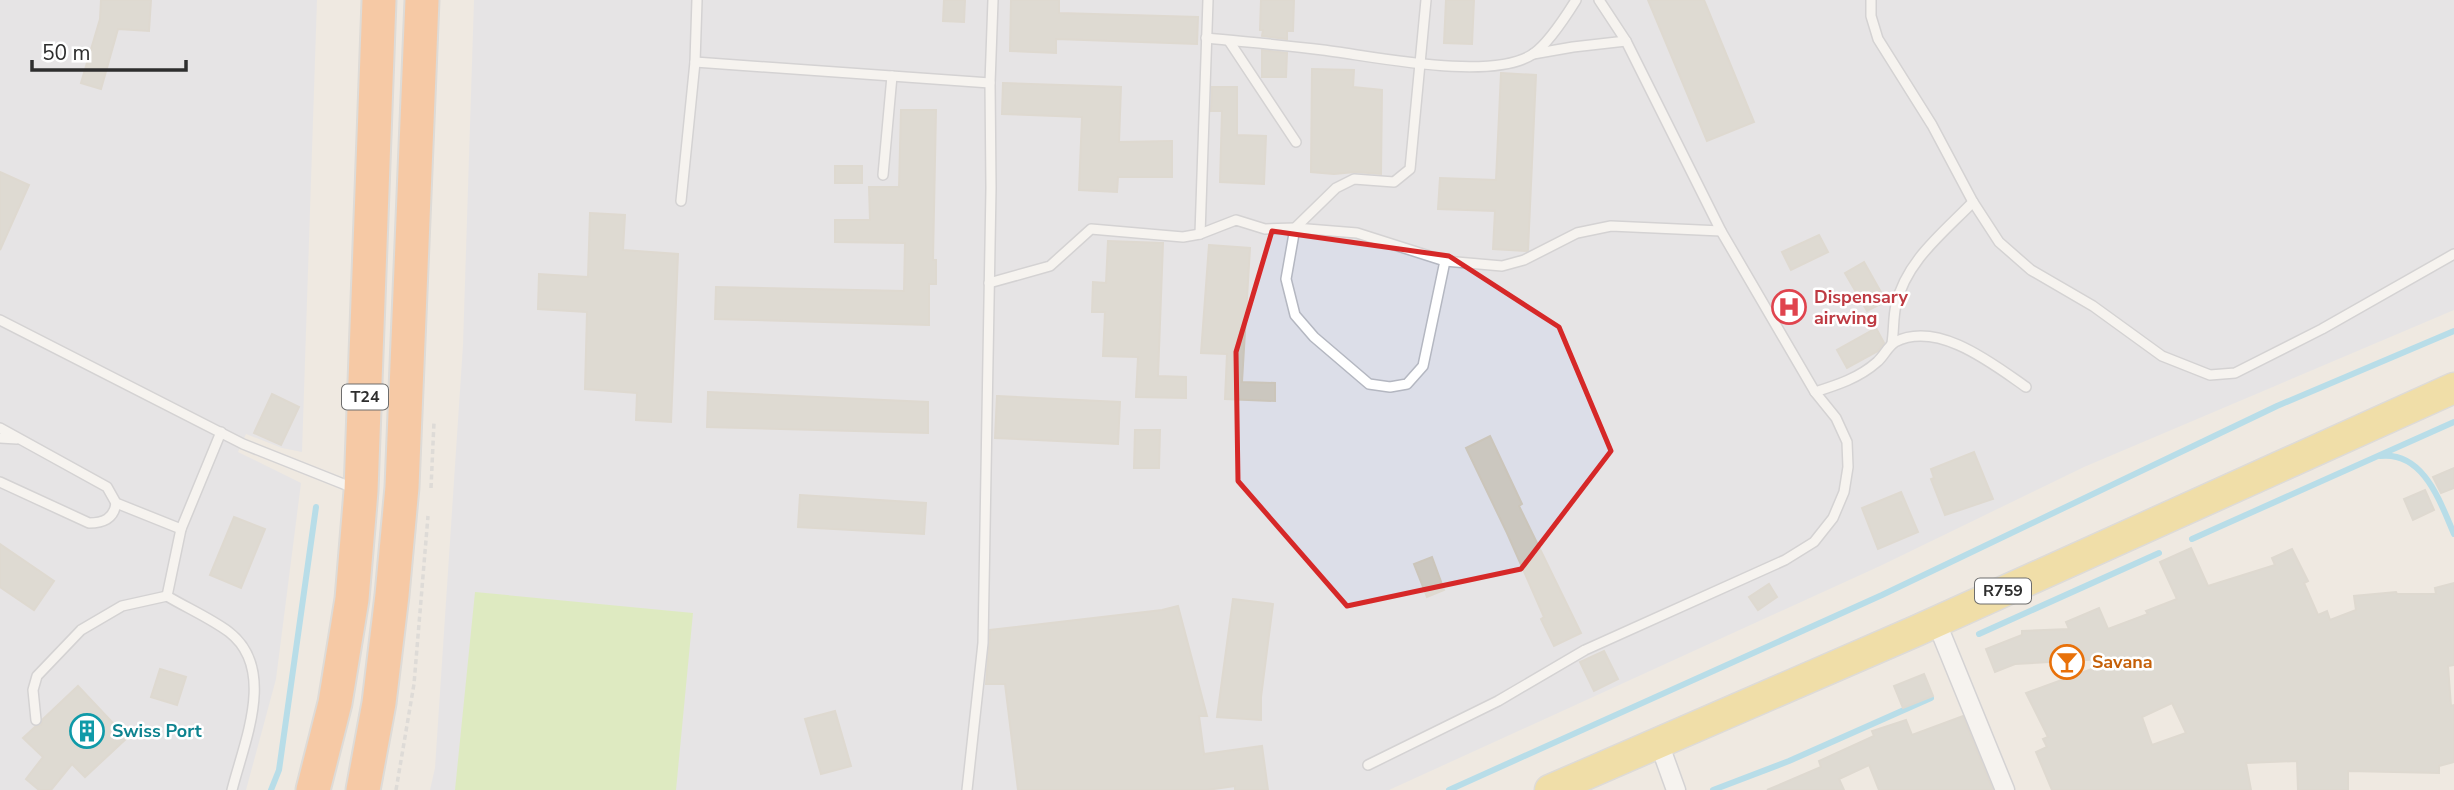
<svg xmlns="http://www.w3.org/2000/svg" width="2454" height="790" viewBox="0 0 2454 790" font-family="'Nunito Sans',sans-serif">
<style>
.airport{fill:#dcdee8}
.pitch{fill:#c9ec9a}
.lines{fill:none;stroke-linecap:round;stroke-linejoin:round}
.stream{stroke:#75cff0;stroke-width:6}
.building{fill:#cbc7bf;stroke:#cbc5ba;stroke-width:2;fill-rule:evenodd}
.lane-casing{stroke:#b4b7c1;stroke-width:12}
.street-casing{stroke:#b4b7c1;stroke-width:21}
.primary-casing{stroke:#c9c9c9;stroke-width:33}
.highway-casing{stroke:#c9c9c9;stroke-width:37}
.path{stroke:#c9c9c9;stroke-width:3.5;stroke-dasharray:5 3.5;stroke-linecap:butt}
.lane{stroke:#fff;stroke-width:9}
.street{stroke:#fff;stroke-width:18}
.primary{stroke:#f2d163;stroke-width:30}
.highway{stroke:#ffa35c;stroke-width:33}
.marked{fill:none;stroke:#d62828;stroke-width:5;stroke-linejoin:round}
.labels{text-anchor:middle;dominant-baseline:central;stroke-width:5;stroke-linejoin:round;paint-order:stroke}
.shield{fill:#fff;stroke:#6d6d6d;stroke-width:2}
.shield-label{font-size:16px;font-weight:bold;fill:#2e2e2e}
.health-label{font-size:18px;font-weight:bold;fill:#be3a42;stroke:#fff;text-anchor:start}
.food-label{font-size:18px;font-weight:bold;fill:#c56008;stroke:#fff;text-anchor:start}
.culture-label{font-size:18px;font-weight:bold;fill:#0d838f;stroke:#fff;text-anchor:start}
</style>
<rect width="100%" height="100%" fill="#efe9e1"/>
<g class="airport">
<polygon points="0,0 317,0 302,452 282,448 246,434 238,452 301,483 276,679 246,790 0,790"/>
<polygon points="474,0 2454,0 2454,310 2084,467 1880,566 1389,790 430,790 435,768 463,345"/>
</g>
<polygon class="pitch" points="475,592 693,613 676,790 455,790"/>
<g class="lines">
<g class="stream">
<path d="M2380,456C2424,451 2440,502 2454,534"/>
<polyline points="2192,539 2454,422"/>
<polyline points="1979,634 2159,553"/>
<polyline points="271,790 279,770 316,507"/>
<polyline points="1449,790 1882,595 2277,406 2454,331"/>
<polyline points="1713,790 1789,761 1931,698"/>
</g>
</g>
<g class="building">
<polygon points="101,0 151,0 149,31 118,29 101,89 81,83 100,19"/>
<polygon points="944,0 965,0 964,22 943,21"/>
<polygon points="1011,0 1059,0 1059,13 1198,17 1197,44 1056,39 1056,53 1010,51"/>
<polygon points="1261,0 1294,0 1293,31 1287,31 1287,39 1262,36 1263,30 1260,30"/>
<polygon points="1446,0 1474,0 1472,44 1444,43"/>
<polygon points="1648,0 1704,0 1754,122 1707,141"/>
<polygon points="1262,50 1287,53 1286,77 1262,77"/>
<polygon points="1312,69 1354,70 1353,87 1382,90 1381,174 1355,172 1334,174 1311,172"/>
<polygon points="1501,73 1536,75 1528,250 1527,251 1493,249 1495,211 1438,209 1440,178 1496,180"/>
<polygon points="1003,83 1121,87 1119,142 1172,141 1172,177 1118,177 1117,192 1079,190 1082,117 1002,114"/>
<polygon points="1212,87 1237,87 1237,135 1266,136 1264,184 1220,182 1222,111 1211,111"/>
<polygon points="901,110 936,110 933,260 936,260 936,284 929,284 929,325 715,319 716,287 904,291 905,243 835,242 835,220 870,220 869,187 899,187"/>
<rect x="835" y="166" width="27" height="17"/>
<polygon points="0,172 29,185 0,250"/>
<polygon points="590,213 625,215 623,250 678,254 671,422 636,420 637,393 585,389 587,312 538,309 539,274 588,277"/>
<polygon points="1819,235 1828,252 1791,270 1782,252"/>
<polygon points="1108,241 1163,243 1158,376 1186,377 1186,398 1136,397 1138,357 1103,356 1105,312 1092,312 1093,282 1106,283"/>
<polygon points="1209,245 1250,248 1242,382 1275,383 1275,401 1225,399 1227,354 1201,353"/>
<polygon points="1864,262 1886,301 1867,311 1845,273"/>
<polygon points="1876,328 1884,343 1878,351 1847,368 1837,350"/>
<polygon points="708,392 928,402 928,433 707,427"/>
<polygon points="272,394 299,407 281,445 254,433"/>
<polygon points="997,396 1120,402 1118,444 995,438"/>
<polygon points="1135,430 1160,430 1159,468 1134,468"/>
<polygon points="1490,436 1522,504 1519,506 1581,633 1554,646 1541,619 1544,617 1507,533 1466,448"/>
<polygon points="1974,452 1993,499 1945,515 1931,479 1934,478 1931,469"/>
<polygon points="2454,468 2454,488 2441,493 2433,477"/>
<polygon points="2425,490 2434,510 2413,520 2404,499"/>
<polygon points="1901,492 1918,532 1878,549 1862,508"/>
<polygon points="800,495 926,503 924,534 798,527"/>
<polygon points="234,517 265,529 241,588 210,575"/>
<polygon points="0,544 54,581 34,610 0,587"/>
<path d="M2191,548L2208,586L2275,565L2272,558L2292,549L2308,581L2304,583L2318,615L2327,611L2330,620L2356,610L2354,596L2396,592L2397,594H2436L2435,588L2454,583V665L2448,666L2451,706L2454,705V762L2439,766V773L2348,771V790H2298L2297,761L2246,763L2251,790H2052L2036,752L2047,747L2043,739L2048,737L2026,693L2122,658L2015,664L1995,672L1986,649L2022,635V631L2069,629L2066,622L2099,608L2108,629L2148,614L2146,611L2177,599L2160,562ZM2172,703L2186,733L2152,745L2142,717Z"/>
<polygon points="1432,557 1444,590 1427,597 1414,564"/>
<polygon points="1769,584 1777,597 1758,610 1749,597"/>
<polygon points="1233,599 1273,604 1261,697 1261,720 1217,717"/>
<polygon points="1178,606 1207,716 1199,716 1204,754 1262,746 1268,790 1235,790 1235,786 1207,790 1018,790 1005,684 986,684 990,630 1162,610"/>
<polygon points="1604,651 1618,679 1594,691 1580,662"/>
<polygon points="160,669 186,677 177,705 151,697"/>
<polygon points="1924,674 1933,696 1903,708 1894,686"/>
<polygon points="78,686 127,738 85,777 72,764 51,790 39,790 26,779 43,757 23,738 35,727 41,725 43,719"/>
<polygon points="835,711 851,766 821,774 805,719"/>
<polygon points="1963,716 1993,790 1879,790 1869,765 1839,779 1844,790 1767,790 1821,767 1819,761 1874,736 1872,731 1906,720 1912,735"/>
</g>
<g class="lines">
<g class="lane-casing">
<g id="lane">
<polyline points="1426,0 1410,169 1394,182 1354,179 1336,188 1295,228 1286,279 1295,315 1314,337 1369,384 1390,387 1407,384 1423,366 1445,261"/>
<polyline points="1871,0 1871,16 1878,39 1932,125 1973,202 1999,242 2031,270 2093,306 2162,356 2210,375 2235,373 2322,329 2454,254"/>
<path d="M1206,38C1245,42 1284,45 1323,50C1372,56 1491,82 1533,54C1548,44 1566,16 1576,0"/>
<polyline points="1229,41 1296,142"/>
<polyline points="1533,54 1573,47 1626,41"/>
<polyline points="695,62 990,83"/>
<polyline points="883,175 892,76"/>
<polyline points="681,201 695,62 697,0"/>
<polyline points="1200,234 1208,0"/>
<polyline points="989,283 1050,266 1091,229 1183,237 1200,234 1236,220 1265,229 1295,228 1357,233 1445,261 1502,266 1524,260 1577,233 1611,226 1721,231"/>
<polyline points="0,320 243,444 356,489"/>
<path d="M1892,343C1894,331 1893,317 1896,305C1906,261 1943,233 1973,202"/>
<path d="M1815,392C1837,385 1859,378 1877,362C1884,356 1888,346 1895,342C1938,320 1993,364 2026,387"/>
<polyline points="0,428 107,487 116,503 181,529"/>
<path d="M221,432L181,529L167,596C187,608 210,618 229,632C277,669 244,742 232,790"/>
<polyline points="0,438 17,439"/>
<path d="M0,482L89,523C103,523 114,519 116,503"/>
<polyline points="36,720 33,690 37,676 81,630 122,606 167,596"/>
<polyline points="1368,765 1498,701 1585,650 1785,560 1814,542 1833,518 1844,492 1848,467 1847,442 1836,418 1815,392 1721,231 1626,41 1599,0"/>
<polyline points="967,790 983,643 991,188 990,83 993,0"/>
</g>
</g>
<g class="street-casing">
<g id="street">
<polyline points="1936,621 2005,790"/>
<polyline points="1659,743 1676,790"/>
</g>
</g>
<g class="primary-casing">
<polyline id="primary" points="1550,790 1916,631 2454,388"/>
</g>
<g class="highway-casing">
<g id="highway">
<polyline points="313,790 335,703 352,599 361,491 379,0"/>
<polyline points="363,790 379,703 392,595 402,487 422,0"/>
</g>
</g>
<g class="path">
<polyline points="431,488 434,422"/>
<polyline points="396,790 414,684 428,516"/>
</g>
<use href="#lane" class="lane"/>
<use href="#street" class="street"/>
<use href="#primary" class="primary"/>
<use href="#highway" class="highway"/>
</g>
<path d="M0 0H2454V790H0ZM1272,231L1449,256L1559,327L1611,451L1521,569L1347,606L1238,481L1236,352Z" fill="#efe9e1" fill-opacity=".55" fill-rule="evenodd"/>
<path class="marked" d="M1272,231L1449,256L1559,327L1611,451L1521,569L1347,606L1238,481L1236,352Z"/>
<defs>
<g id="hospital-ring" transform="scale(1.75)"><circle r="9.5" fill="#fff" stroke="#e0444e" stroke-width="1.5"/><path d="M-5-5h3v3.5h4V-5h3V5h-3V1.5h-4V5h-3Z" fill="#e0444e"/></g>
<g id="bar-ring" transform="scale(1.75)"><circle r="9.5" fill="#fff" stroke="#e8710a" stroke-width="1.5"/><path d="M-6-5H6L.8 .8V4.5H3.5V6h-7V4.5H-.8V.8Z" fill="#e8710a"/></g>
<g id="building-ring" transform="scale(1.75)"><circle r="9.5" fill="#fff" stroke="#0f9aa8" stroke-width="1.5"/><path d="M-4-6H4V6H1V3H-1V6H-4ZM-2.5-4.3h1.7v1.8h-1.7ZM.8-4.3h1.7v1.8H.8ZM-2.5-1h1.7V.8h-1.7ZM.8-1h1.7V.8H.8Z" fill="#0f9aa8"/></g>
</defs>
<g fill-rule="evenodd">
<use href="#hospital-ring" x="1789" y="307"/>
<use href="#bar-ring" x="2067" y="662"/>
<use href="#building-ring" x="87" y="731"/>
</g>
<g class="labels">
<g class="shield">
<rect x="342" y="384.5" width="46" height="25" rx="5"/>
<rect x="1975" y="578.5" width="56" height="25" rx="5"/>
</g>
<g class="shield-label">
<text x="365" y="397">T24</text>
<text x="2003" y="591">R759</text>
</g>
<g class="health-label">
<text x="1814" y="297">Dispensary<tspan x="1814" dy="21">airwing</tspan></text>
</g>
<g class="food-label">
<text x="2092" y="662">Savana</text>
</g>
<g class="culture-label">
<text x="112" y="731">Swiss Port</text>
</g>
</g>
<path d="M32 60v10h154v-10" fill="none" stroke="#2e2e2e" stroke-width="3.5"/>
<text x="42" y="60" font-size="21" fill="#2e2e2e" stroke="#ffffff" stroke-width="5" paint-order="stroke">50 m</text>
</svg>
